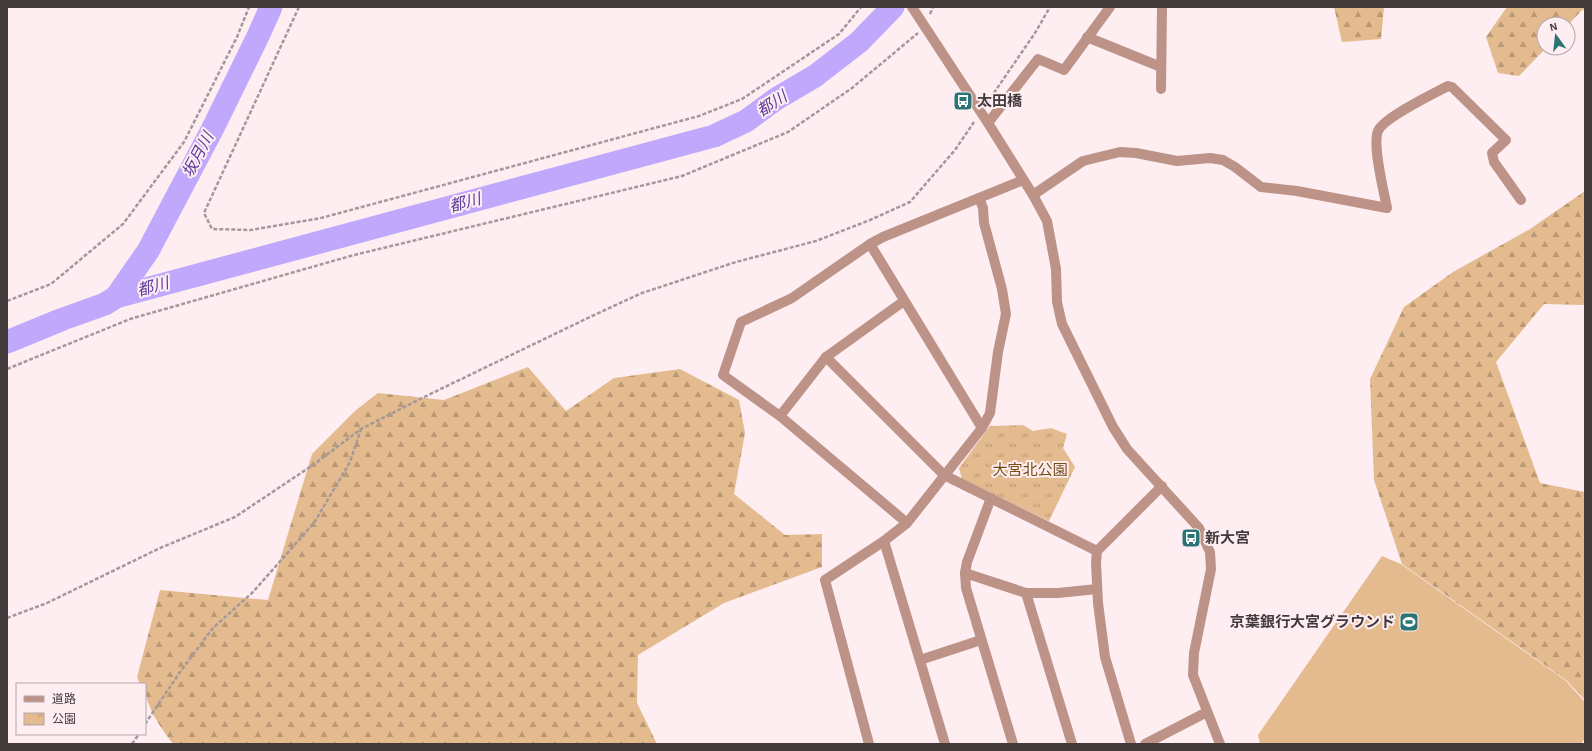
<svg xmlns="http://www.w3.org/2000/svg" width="1592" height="751" viewBox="0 0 1592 751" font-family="'Alegreya Sans','Noto Sans JP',sans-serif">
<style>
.green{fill:#e4bb8f}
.forest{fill:url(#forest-firs)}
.park{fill:url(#park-tufts)}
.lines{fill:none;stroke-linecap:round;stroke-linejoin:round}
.river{stroke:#c0a9fd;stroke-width:23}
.path{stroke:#a5989b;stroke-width:2.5;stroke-dasharray:4 2;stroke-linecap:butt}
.minor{stroke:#bd9388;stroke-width:10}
.labels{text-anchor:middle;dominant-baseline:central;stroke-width:4;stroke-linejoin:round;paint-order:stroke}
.poi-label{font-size:15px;font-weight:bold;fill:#433a3c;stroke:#feeef2;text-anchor:start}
.park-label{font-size:15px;fill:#764b13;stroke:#feeef2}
.water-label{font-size:16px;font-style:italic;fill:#5e3c9c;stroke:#feeef2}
</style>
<defs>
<pattern id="forest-firs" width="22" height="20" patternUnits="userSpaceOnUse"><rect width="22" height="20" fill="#e4bb8f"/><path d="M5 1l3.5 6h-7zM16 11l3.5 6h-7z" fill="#ba9976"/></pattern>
<pattern id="park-tufts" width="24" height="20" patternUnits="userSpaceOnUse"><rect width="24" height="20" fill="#e4bb8f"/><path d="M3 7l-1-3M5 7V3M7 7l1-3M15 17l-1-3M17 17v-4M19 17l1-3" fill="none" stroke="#ba9976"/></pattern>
</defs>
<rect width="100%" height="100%" fill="#feeef2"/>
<polygon class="green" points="1382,556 1401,564 1565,680 1585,702 1585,738 1581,744 1260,744 1258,735"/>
<g class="forest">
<polygon points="1334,7 1384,7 1381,39 1342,42"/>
<polygon points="1507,7 1585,7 1585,10 1582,10 1568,25 1544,24 1544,48 1546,48 1519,76 1498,73 1486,37"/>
<polygon points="1585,191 1585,305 1544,304 1496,362 1540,483 1585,492 1585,700 1566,680 1402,564 1374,480 1370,379 1404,307 1453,272 1530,229"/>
<path d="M528,367L566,411L614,378L680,369L739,400L745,433L734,494L785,535L822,534V567L724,603L638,655L637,703L657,744H173C160,726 145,707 145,684H140L137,677L160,590L268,600L312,454L356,410L378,393L444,400Z"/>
</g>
<polygon class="park" points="1023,425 1033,431 1051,428 1067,434 1063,448 1075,467 1049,521 962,479 959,468 990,426"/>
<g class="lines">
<g class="river">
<polyline points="116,297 148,251 213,128 259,34 271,7"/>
<polyline points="7,342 63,319 105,304 116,297 714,136 746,121 776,99 815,76 859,42 893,7"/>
</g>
<g class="path">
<polyline points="299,7 204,213 212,229 251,230 321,218 699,116 742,99 839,34 861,7"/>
<polyline points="930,14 933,7"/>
<polyline points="987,103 1035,33 1050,7"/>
<polyline points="7,301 51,284 123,224 184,142 237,37 249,7"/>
<polyline points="7,369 130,319 354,255 682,176 788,132 852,88 918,33"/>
<polyline points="7,618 47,603 160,548 235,517 313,465 361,429 422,398 592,316 642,293 736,262 816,241 870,220 910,202 955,150 974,122"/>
<polyline points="145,724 180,672 213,628 253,592 314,523 350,462 361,429"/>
<polyline points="132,744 139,734"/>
</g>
<g class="minor">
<polyline points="912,7 988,123 1033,195 1047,221 1056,269 1057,302 1062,324 1113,427 1127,449 1199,528 1210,552 1211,569 1194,653 1193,675 1220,744"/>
<polyline points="1087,37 1161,67"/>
<polyline points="1161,89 1162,7"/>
<polyline points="988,123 1038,59 1064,70 1110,7"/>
<path d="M1033,195L1083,161L1120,152L1136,153L1177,161L1210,158L1223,160L1235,167L1261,187L1297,191L1387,208C1384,192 1372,145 1378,131C1383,118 1433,94 1448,86L1452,87L1506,140L1492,153L1494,162L1521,200"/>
<polyline points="979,198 983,208 984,223 1002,289 1006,314 998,352 990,413 982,428"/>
<polyline points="826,357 944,475 1097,551"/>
<polyline points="780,416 826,357 904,301"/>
<polyline points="991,498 967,562 965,573 966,588 1013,744"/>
<polyline points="907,523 780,416 723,375 741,322 792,298 870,244 883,237 1023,180"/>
<polyline points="884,541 945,744"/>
<polyline points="965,573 1026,593 1058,593 1097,589"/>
<polyline points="1026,593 1072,744"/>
<polyline points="920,660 981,640"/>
<polyline points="869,744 825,580 884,541 907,523 982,428 870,244"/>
<polyline points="1131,744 1105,657 1098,603 1096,563 1097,551 1162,486"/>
<polyline points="1145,744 1207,712"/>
</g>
</g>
<defs>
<g id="bus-square" transform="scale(1)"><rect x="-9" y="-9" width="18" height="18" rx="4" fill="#2a7475" stroke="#feeef2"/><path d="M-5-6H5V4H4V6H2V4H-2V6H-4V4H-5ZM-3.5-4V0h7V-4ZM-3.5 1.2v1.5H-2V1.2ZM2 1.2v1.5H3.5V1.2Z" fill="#fff"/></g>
<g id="stadium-square" transform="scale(1)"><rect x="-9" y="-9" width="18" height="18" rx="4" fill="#2a7475" stroke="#feeef2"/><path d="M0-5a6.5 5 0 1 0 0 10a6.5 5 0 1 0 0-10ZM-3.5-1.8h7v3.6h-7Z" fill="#fff"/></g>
</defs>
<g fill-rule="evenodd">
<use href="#bus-square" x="963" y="101"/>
<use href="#bus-square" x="1191" y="538"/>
<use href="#stadium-square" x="1409" y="622"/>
</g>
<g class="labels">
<g class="poi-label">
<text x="977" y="101">太田橋</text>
<text x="1205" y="538">新大宮</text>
<text x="1395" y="622" text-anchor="end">京葉銀行大宮グラウンド</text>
</g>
<g class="park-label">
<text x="1030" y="470">大宮北公園</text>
</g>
<g class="water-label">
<text transform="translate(772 104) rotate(-33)">都川</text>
<text transform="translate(198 155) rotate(-62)">坂月川</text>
<text transform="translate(465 203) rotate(-15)">都川</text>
<text transform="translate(153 287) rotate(-15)">都川</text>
</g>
</g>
<rect width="1592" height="751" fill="none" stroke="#433a3c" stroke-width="16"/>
<rect x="16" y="683" width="130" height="52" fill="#feeef2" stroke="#b3a6a9"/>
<rect x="24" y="696" width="20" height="6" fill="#bd9388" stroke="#b3a6a9"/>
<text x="52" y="703" font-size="12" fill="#433a3c">道路</text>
<rect x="24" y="713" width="20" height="12" fill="url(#park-tufts)" stroke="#b3a6a9"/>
<text x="52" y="723" font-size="12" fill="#433a3c">公園</text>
<g transform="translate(1556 36) rotate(345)"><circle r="19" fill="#feeef2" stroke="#b3a6a9"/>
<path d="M0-3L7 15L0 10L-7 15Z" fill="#2a7475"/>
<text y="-6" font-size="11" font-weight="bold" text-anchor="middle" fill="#433a3c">N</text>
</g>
</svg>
